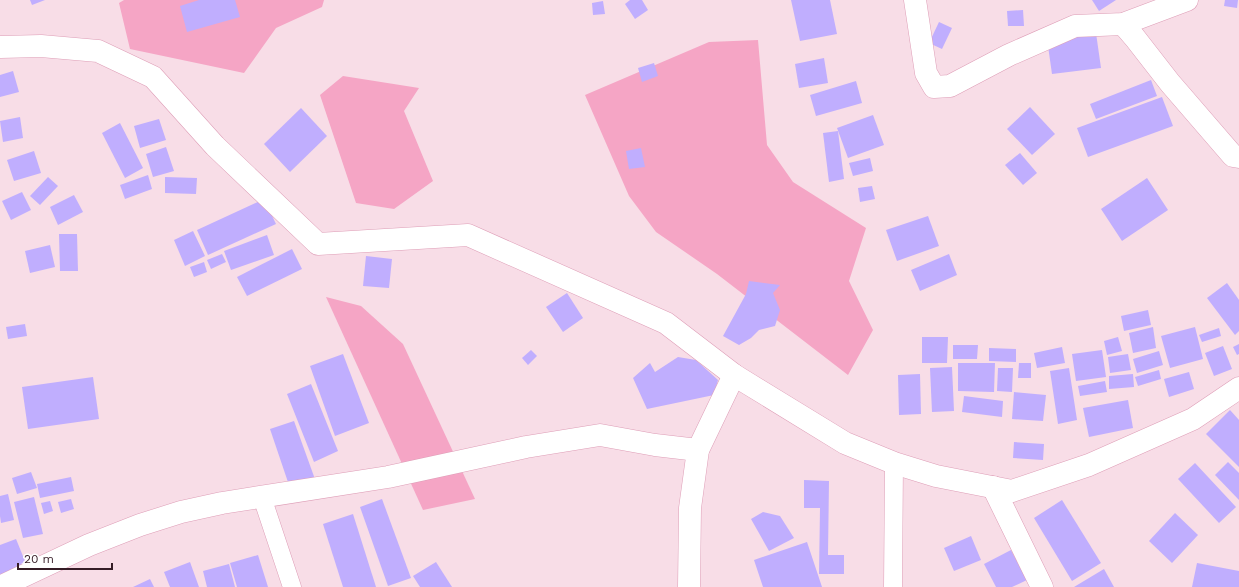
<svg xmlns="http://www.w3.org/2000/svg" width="1239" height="587" viewBox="0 0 1239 587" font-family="'Work Sans',sans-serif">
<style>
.green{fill:#f5a5c5}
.building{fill:#c0aefe}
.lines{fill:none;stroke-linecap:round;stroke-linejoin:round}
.service-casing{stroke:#de9eb7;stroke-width:19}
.minor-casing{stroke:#de9eb7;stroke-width:23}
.service{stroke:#fff;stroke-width:18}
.minor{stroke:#fff;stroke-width:22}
</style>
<rect width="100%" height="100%" fill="#f8dde7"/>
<g class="green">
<polygon points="124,0 324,0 322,7 276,28 244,73 130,49 119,3"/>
<polygon points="758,40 767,145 793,182 866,228 849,281 873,330 848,375 717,274 656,232 629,196 585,95 709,42"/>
<polygon points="343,76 419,88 404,111 433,181 394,209 356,203 320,95"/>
<polygon points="326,297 361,306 403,344 475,499 423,510"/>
</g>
<g class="building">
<polygon points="30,0 45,0 32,5"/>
<polygon points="199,0 235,0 240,17 187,32 180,6"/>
<polygon points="630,0 642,0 648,10 635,19 625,4"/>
<polygon points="791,0 830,0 837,34 800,41"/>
<polygon points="1092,0 1116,0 1099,11"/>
<polygon points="1225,0 1238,0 1237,8 1224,6"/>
<polygon points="603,1 605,14 593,15 592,3"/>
<polygon points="1023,10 1024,26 1008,26 1007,11"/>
<polygon points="939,22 952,28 942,49 929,43"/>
<polygon points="1096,33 1101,68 1052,74 1047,39"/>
<polygon points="824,58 828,83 799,88 795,64"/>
<polygon points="654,63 658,76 642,82 638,68"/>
<polygon points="13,71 19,92 0,97 0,75"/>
<polygon points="1151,80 1157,96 1096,119 1090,104"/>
<polygon points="856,81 862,103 816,116 810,95"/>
<polygon points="1162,97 1173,126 1088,157 1077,128"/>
<polygon points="1030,107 1055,134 1032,155 1007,129"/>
<polygon points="301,108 327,136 290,172 264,144"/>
<polygon points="873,115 884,145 848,158 837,128"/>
<polygon points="20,117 23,138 3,142 0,121"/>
<polygon points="159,119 166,140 140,148 134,126"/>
<polygon points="120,123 143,168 125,178 102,133"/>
<polygon points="838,131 844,179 829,182 823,133"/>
<polygon points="166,147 174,171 153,177 146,154"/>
<polygon points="641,148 645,167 629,169 626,151"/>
<polygon points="34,151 41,173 14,181 7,160"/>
<polygon points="1020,153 1037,173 1023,185 1005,165"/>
<polygon points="870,158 873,171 853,176 849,163"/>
<polygon points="148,175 152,189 125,199 120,185"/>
<polygon points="48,177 58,186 40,205 30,196"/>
<polygon points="165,177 197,178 196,194 165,193"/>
<polygon points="1147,178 1168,210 1122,241 1101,209"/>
<polygon points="872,186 875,199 860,202 858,188"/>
<polygon points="22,192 31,210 11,220 2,201"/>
<polygon points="74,195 83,212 58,225 50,207"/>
<polygon points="264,199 276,224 208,255 197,230"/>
<polygon points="928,216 939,246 897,261 886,230"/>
<polygon points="193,231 205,256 185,266 174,240"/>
<polygon points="59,234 77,234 78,271 60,271"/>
<polygon points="267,235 274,255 231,270 224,251"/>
<polygon points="50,245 55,267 30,273 25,251"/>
<polygon points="292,249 302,269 247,296 237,277"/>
<polygon points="222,254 226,262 211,269 207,260"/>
<polygon points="949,254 957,275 920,291 911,270"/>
<polygon points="366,256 392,259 389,288 363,286"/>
<polygon points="204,262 207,272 194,277 190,267"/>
<polygon points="749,281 780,285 773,293 780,310 775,326 759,330 751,338 739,345 723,336 746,294"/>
<polygon points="1227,283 1239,300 1239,331 1235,335 1207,298"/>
<polygon points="567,293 583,318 563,332 546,307"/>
<polygon points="1148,310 1151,325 1124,331 1121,316"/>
<polygon points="25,324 27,336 8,339 6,327"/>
<polygon points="1153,327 1156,348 1133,353 1129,333"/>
<polygon points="1195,327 1203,359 1170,368 1161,336"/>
<polygon points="1219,328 1221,336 1202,342 1199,335"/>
<polygon points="922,337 948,337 947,363 922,363"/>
<polygon points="1118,337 1122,351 1107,355 1104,341"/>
<polygon points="1239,344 1239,354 1237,355 1233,347"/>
<polygon points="953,345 978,345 977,359 953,359"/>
<polygon points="1223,346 1232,369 1214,376 1205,353"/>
<polygon points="1062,347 1065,363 1037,368 1034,353"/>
<polygon points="989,348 1016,349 1016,362 989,361"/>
<polygon points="531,350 537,356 528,365 522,358"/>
<polygon points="1102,350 1106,377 1076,381 1072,354"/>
<polygon points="1159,351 1163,365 1137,373 1133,359"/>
<polygon points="343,354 369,423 335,436 310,366"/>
<polygon points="1128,354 1131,370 1110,373 1108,357"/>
<polygon points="678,357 696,360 718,380 714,395 647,409 633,378 650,363 655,372"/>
<polygon points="958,363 995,363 994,392 958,391"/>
<polygon points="1019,363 1031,363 1031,378 1018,378"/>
<polygon points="952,367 954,411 932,412 930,368"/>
<polygon points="998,368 1013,368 1012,392 997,391"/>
<polygon points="1069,368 1077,420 1058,424 1050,371"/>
<polygon points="1159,370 1161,379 1138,386 1135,377"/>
<polygon points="1189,372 1194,389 1169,397 1164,379"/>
<polygon points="920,374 921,414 899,415 898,375"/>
<polygon points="1133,374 1134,387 1109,389 1109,376"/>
<polygon points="93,377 99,419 28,429 22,387"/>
<polygon points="1105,381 1107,392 1080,396 1078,386"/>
<polygon points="311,384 338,451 314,462 287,394"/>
<polygon points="1014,392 1046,395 1043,421 1012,419"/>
<polygon points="964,396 1003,401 1002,417 962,412"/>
<polygon points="1128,400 1133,428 1089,437 1083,408"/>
<polygon points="1230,410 1239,420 1239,467 1206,434"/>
<polygon points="294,421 316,482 291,491 270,429"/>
<polygon points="1014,442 1044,444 1043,460 1013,458"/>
<polygon points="1228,462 1239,473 1239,500 1215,475"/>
<polygon points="1195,463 1236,507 1219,523 1178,479"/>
<polygon points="31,472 37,488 17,494 12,478"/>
<polygon points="71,477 74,491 40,498 37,484"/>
<polygon points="804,480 829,481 828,555 844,555 844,574 819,574 820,508 804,508"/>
<polygon points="8,494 14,520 1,523 0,516 0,496"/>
<polygon points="34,497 43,534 23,538 14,502"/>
<polygon points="71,499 74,509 61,513 58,502"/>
<polygon points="382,499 411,578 388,586 360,507"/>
<polygon points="1062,500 1101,563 1072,581 1034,518"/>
<polygon points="50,501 53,511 44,514 41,503"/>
<polygon points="763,512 780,516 794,538 769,551 751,519"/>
<polygon points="1175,513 1198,535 1172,563 1149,541"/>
<polygon points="353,514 376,587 343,587 323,524"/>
<polygon points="971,536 981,560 954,571 944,548"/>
<polygon points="16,539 27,566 0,578 0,545"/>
<polygon points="807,542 822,587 763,587 754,560"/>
<polygon points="1011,550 1027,580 1012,587 996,587 984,564"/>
<polygon points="258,555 268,587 237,587 230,563"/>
<polygon points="190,562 199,587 170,587 164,572"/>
<polygon points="436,562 452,587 420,587 413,576"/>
<polygon points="1197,563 1239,571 1239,587 1192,587"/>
<polygon points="229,564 235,587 207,587 203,571"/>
<polygon points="1104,569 1114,587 1074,587"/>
<polygon points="150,579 154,587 133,587"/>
</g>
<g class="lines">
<g class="service-casing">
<g id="service">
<polyline points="262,497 292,587"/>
<polyline points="893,587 894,463"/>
</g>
</g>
<g class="minor-casing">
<g id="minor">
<polyline points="915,0 926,73 934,87 950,86 1009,55 1075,26 1123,24 1187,0"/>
<polyline points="1123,24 1135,38 1170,83 1233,156 1239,157"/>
<polyline points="0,47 41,46 98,51 153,77 215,146 318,244 468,235 666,323 734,375 845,443 894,463 936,476 1012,491 1089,465 1193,419 1239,388"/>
<polyline points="993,487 1042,587"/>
<polyline points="0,587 89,545 140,525 181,512 222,503 388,477 526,447 600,435 655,445 698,450"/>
<polyline points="689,587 690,508 698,450 734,375"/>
</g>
</g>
<use href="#service" class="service"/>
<use href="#minor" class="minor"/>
</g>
<path d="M18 563v6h94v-6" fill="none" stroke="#351c26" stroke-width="2"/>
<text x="24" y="563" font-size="12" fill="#351c26" stroke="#ffffff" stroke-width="3" paint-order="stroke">20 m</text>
</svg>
